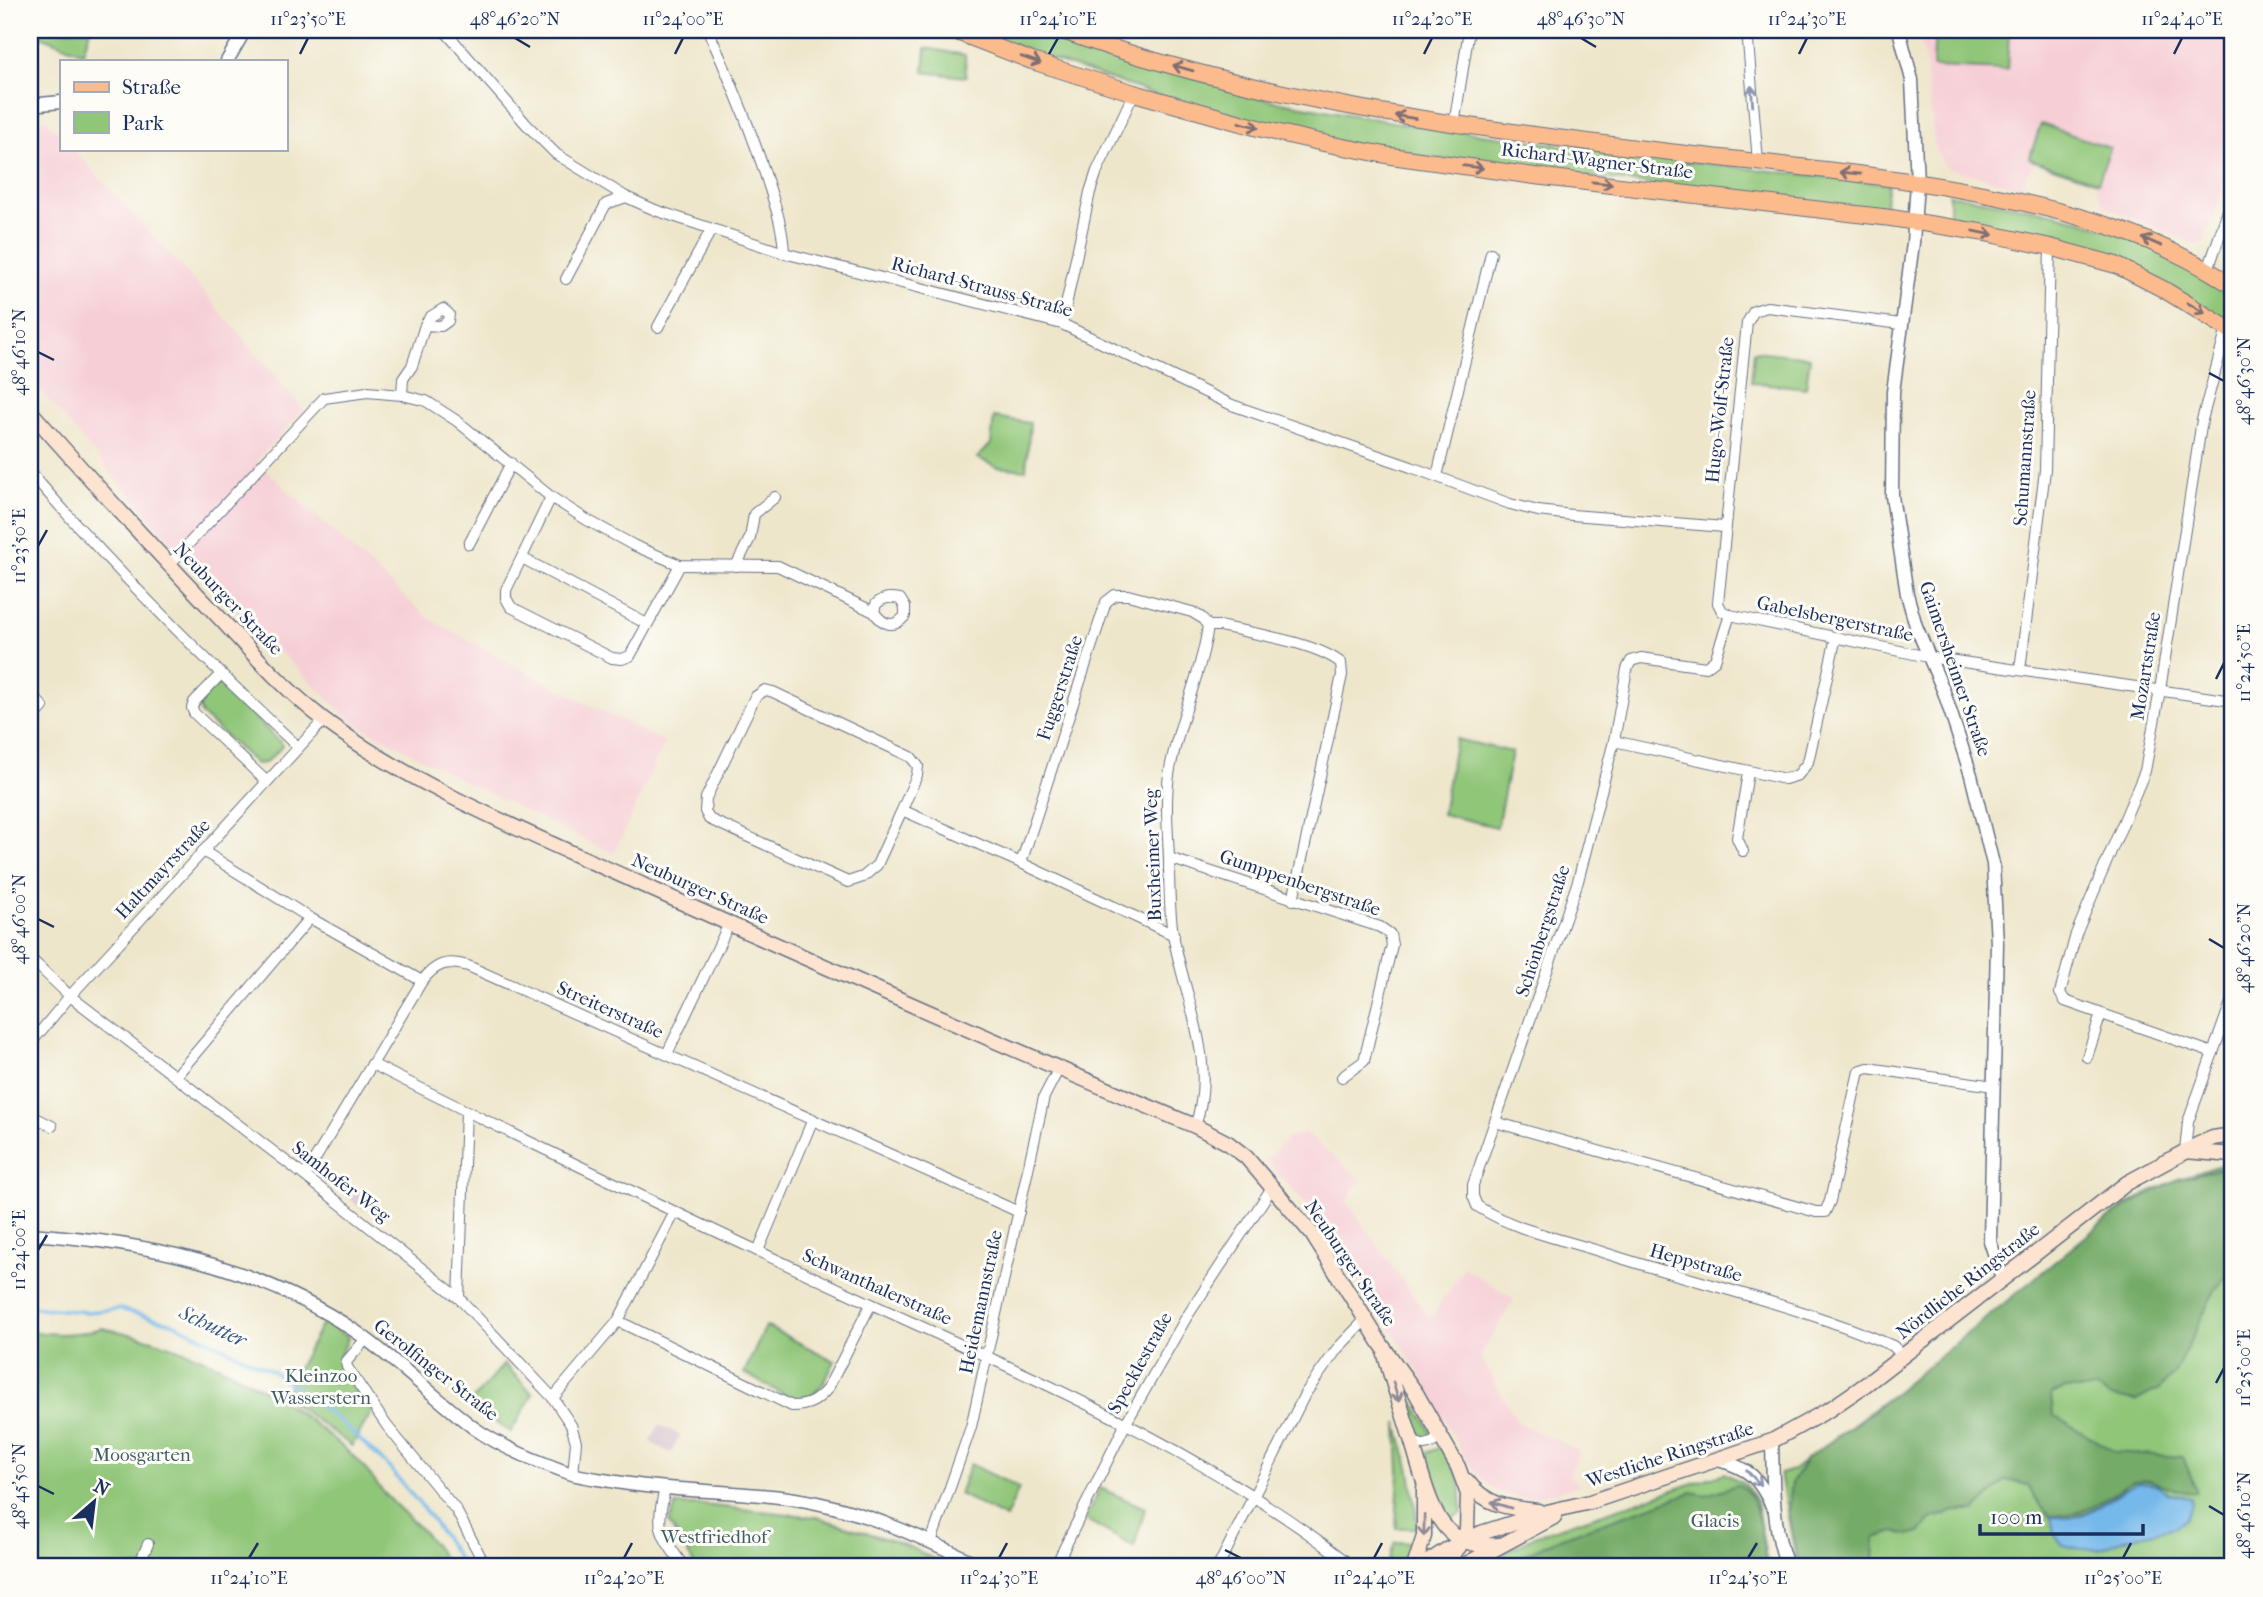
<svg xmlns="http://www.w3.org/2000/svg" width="2263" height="1597" viewBox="0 0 2263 1597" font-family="'IM FELL French Canon',serif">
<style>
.built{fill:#f6cfd6}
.industrial{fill:#d1bdc9}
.green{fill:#90c678;stroke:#567a6b;stroke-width:2;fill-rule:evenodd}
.forest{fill:#74ab68;stroke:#486d63;stroke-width:2}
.water{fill:#74b8ea;stroke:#4874a4;stroke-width:2}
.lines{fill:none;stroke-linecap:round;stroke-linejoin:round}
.stream{stroke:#74b8ea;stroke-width:3.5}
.minor-casing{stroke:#656f84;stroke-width:12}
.tertiary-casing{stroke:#656f84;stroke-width:15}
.secondary-casing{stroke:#656f84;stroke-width:17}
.primary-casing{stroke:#656f84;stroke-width:18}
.minor{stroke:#fff;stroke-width:10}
.tertiary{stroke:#fff;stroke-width:12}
.secondary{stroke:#fde4d1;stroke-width:14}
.primary{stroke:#fbbb8d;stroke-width:16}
.oneway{stroke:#806e73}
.oneway2{stroke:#8d97ae}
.oneway3{stroke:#8c8a98}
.ticks{fill:none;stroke:#1b2f5e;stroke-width:2.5}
.labels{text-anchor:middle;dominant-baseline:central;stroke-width:6;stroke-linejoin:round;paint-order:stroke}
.street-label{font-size:19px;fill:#1b2f5e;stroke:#fdfcf7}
.park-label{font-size:19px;fill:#3e5c66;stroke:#fdfcf7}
.water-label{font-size:21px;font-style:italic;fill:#365888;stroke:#fdfcf7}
.neatline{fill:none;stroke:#1b2f5e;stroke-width:2.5}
.ticks-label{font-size:18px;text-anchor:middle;fill:#1b2f5e}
</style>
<rect width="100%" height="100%" fill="#fdfcf7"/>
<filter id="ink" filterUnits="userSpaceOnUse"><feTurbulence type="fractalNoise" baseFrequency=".0143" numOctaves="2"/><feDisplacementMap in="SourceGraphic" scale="14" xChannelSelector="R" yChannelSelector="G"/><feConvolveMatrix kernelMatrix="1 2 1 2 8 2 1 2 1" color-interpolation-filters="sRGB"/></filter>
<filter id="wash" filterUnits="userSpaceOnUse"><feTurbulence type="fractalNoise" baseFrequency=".00686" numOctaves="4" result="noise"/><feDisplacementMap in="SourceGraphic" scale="28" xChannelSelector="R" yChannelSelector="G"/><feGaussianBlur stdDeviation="1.57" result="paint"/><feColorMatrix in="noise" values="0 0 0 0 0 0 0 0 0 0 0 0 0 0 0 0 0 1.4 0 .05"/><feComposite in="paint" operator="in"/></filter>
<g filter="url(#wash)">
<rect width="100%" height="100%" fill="#eee6ca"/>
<g class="built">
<polygon points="1917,30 2233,30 2233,165 2204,241 2196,245 2104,206 2094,182 2035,162 2020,187 1947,168 1935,150 1925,59"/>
<polygon points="46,119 61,136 61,149 73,149 190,276 304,410 256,461 428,618 566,693 665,742 614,854 460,779 351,721 195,570 30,379 30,123"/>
<polygon points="1305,1133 1361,1179 1347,1202 1430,1319 1464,1267 1514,1299 1480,1357 1519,1423 1580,1451 1569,1476 1582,1485 1531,1498 1518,1498 1493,1489 1477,1475 1466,1460 1424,1381 1327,1228 1266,1160 1289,1137"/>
</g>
<g class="industrial">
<polygon points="334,1177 374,1197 364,1211 330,1182"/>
<polygon points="659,1425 680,1435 671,1453 650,1442"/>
</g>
<g class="green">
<polygon points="30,30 90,30 83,53 30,32"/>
<polygon points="974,30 1049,30 1124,56 1269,100 1398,123 1683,161 1888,184 1884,212 1424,157 1307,136 1172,100 1032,53"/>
<polygon points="1935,30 2009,30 2007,70 1933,67"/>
<polygon points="926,48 965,55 966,77 924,72"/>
<polygon points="2041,124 2110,148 2098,182 2029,159"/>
<path d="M1949,194C1990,202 2032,207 2071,218C2128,234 2185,260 2233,293V326L2126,266L2075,245L1949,219Z"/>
<polygon points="1754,351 1810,357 1806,388 1751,382"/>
<polygon points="994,417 1030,423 1026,470 997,467 977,458 991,444"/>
<polygon points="221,684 282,744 282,747 265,763 256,764 201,714 199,702 215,685"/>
<polygon points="1456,739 1512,752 1497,827 1442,814"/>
<path d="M2221,1165H2233V1567H1803L1796,1560L1780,1474L1793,1470C1862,1417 1933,1365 2001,1311C2037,1282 2070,1249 2106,1220C2139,1192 2180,1178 2221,1165ZM2125,1488L2165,1490L2169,1494L2183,1496L2174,1527L2123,1539L2099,1549L2051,1518C2087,1517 2096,1508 2125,1488Z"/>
<path d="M323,1322L348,1337C347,1346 338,1353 339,1362C340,1368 367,1403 372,1411L352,1446L283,1396Z"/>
<polygon points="766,1326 835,1361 823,1384 807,1401 794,1400 744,1373"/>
<path d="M102,1328C197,1345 284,1393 355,1458C367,1469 375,1483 386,1495C409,1520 432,1535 448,1567H30V1331C55,1336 77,1335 102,1328Z"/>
<polygon points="504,1364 533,1394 511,1432 468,1405"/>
<polygon points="1401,1380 1433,1435 1428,1439 1419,1435 1400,1381"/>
<polygon points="1397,1422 1410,1471 1418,1528 1396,1528 1399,1472"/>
<polygon points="1442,1447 1460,1480 1462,1513 1447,1521 1424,1454"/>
<polygon points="970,1464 1019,1488 1006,1518 959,1494"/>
<polygon points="1724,1473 1745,1484 1756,1501 1768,1567 1478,1567 1537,1535"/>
<polygon points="1100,1488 1145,1508 1134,1547 1085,1519"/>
<polygon points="676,1505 703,1505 816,1517 903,1544 950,1567 696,1567 669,1523"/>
<polygon points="1395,1542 1415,1543 1404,1567 1386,1567"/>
</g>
<g class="forest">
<path d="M2219,1169H2233V1270L2216,1288L2174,1374L2159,1389L2136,1401L2109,1396L2097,1389H2065L2051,1394L2053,1415L2115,1452L2183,1457L2197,1492C2171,1495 2162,1477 2134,1481C2126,1483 2118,1491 2111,1495C2089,1509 2076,1515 2050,1516L2039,1504L2028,1485L2006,1480L1975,1511H1955L1933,1518L1920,1532L1908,1535L1895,1531L1875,1538L1874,1567H1805L1798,1560L1788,1512L1792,1483L1806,1459L1869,1414L2107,1219L2143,1197L2178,1179Z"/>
<path d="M1736,1485C1759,1486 1763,1548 1766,1567H1483L1496,1559L1517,1558L1562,1537L1692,1492L1706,1495Z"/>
</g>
<path class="water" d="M2137,1483L2158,1485L2169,1494L2191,1498L2192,1505L2186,1518L2174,1527L2124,1539L2099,1549H2080L2063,1545L2054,1534L2051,1517C2058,1517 2066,1518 2073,1517C2097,1513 2115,1492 2137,1483Z"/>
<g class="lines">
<polyline class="stream" points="30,1307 87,1312 120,1309 175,1324 272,1371 336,1418 386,1464 428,1514 464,1567"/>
</g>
</g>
<g filter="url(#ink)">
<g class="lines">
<g class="minor-casing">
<g id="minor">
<polyline points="444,30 527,125 556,154 626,197 655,210 784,253 1062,324 1232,405 1411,467 1510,504 1538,511 1572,515 1725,527"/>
<path d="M708,30C730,79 751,129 767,180C775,205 783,227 784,253"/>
<polyline points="1747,30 1758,162"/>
<polyline points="1454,125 1469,30"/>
<polyline points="2208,270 2233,196"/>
<polyline points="566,279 606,204 626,197"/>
<polyline points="1062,324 1090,192 1097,171 1134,93"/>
<polyline points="1901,324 1767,307 1754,311 1747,323 1718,603 1722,611 1730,615 1928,657 2233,701"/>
<polyline points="658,327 711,230"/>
<polyline points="402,395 403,379 412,366 425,325 441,326 448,321 449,314 443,309 430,317 425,325"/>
<path d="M30,472C113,569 205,660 298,747"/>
<polyline points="1437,476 1491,253"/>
<polyline points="551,497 506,590 506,598 511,607 612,658 622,659 630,656 680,565"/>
<polyline points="469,544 511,463"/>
<polyline points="522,558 647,624"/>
<path d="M168,566L324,398L367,392L402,395L426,401L457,421L551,497L587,520L633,545L680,565L778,566L874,612C883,625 894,629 905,616V607L900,599C890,597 884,597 876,604L874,612"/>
<polyline points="736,566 750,538 754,514 775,497"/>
<path d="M1730,615L1715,660L1706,667L1641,658L1631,661L1627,669L1614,741L1578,881L1473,1185V1196L1477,1206C1514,1230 1561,1239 1602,1252C1699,1284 1800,1305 1893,1346L1903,1356"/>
<polyline points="2020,670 2045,470 2050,247"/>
<polyline points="221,674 194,702 192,708 194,713 266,781"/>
<polyline points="30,693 43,707 30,721"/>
<polyline points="1614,741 1785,779 1798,775 1808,762 1836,637"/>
<polyline points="902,810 917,775 918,766 911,757 773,692 765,690 755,697 706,798 705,811 709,819 848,882 863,877 877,865 902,810 1021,863"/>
<path d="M203,851L310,918L422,981C436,963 447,960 468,966L1019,1212"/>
<polyline points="1743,851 1737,838 1748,773"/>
<polyline points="1169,858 1380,927 1390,934 1392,945 1364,1061 1342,1077"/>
<path d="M1174,935L1021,863L1106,602L1115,595H1128L1192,612L1202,618L1208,626H1220C1254,634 1315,642 1341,663L1342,675L1293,900"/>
<polyline points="30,958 70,996 305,1176 459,1298 553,1398 571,1425 576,1442 573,1474"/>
<polyline points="30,1044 70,996 324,720"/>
<polyline points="2213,1053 2065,1001 2060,993 2076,934 2145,771 2160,690 2202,420 2227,328"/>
<polyline points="667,1054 729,924"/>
<polyline points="2087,1057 2101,1014"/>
<path d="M372,1064C535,1146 701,1225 867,1302C1035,1379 1207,1451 1353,1567"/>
<polyline points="176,1076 310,918"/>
<polyline points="30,1115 52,1126"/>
<polyline points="1495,1122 1816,1212 1825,1212 1830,1201 1859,1071 1868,1068 1994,1086"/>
<path d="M1195,1126C1218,1062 1184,997 1173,934C1169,909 1169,884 1169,859C1168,831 1165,803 1169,775C1177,724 1201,676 1208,626"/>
<polyline points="2185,1151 2188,1122 2233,997"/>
<polyline points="305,1176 422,981"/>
<polyline points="758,1251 813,1119"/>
<polyline points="459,1298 466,1111"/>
<path d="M618,1321L792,1406C809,1406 817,1401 828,1388L871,1304"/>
<polyline points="366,1339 346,1362 347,1367 387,1426 456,1510 486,1567"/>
<polyline points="553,1398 618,1321 675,1212"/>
<path d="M1411,1440C1420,1446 1427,1447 1436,1440L1438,1432"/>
<path d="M665,1488C655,1530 660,1533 684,1567"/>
<polyline points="931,1542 971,1427 1044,1097 1059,1068"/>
<polyline points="138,1567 148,1544"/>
<polyline points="1055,1567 1126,1423 1186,1318 1273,1186"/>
<polyline points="1218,1567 1305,1394 1337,1349 1366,1319"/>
</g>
</g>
<g class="tertiary-casing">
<g id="tertiary">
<polyline points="1899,30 1912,80 1917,182 1913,243 1893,392 1892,496 1907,594 1916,626 1944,692 1971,775 1993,864 1997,944 1990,1241 2002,1278"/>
<polyline points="227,61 245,30"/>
<polyline points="30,105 61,102"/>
<path d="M30,1234C145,1242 257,1265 355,1331C397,1360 433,1397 474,1428C502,1448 537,1461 569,1473C584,1478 601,1479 616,1482C675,1492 736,1490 795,1499C861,1509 924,1538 983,1567"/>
<path d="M1772,1441C1773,1480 1772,1532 1788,1567"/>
<path d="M1718,1460C1749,1468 1759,1478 1772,1506"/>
</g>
</g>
<g class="secondary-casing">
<g id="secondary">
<path d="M30,411C90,479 151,546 214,612C249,649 283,688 323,719C414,788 541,838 645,886C827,968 1010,1049 1195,1126L1228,1143L1246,1157L1312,1234L1381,1344L1416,1393L1458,1467L1468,1494L1467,1530L1459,1547L1442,1567"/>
<polyline points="2185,1151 2233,1155"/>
<path d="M1385,1355C1393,1384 1403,1413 1412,1442C1420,1467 1430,1514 1449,1531C1462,1544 1482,1546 1499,1545"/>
<path d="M1467,1481C1486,1506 1509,1508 1538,1511"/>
<polyline points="1414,1567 1424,1536 1424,1488"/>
<polyline points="1420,1567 1446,1550 1481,1533 1547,1512 1590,1502 1772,1441 1830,1409 1865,1385 2127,1183 2199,1144 2213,1138 2233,1135"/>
<polyline points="1461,1567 1554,1517"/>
</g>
</g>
<g class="primary-casing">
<g id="primary">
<polyline points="952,30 1032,61 1134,93 1262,129 1328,144 1391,156 1535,176 1891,218 1986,233 2050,247 2116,265 2163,289 2233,332"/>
<path d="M1060,30C1262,103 1466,127 1678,153C1786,166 1896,175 2003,198C2086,216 2162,238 2233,286"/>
</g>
</g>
<use href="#minor" class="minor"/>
<use href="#tertiary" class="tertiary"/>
<use href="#secondary" class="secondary"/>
<use href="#primary" class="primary"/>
</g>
<defs><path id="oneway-shaft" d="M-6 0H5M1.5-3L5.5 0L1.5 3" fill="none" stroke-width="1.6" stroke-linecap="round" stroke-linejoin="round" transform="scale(1.75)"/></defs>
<g class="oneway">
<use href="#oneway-shaft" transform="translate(1031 60) rotate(19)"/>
<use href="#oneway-shaft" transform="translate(1183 68) rotate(-164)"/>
<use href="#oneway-shaft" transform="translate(1405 117) rotate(-171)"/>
<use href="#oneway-shaft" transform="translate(1249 125) rotate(15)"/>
<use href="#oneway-shaft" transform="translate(1473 167) rotate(8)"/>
<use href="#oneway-shaft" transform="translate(1850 173) rotate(-174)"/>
<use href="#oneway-shaft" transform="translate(1602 183) rotate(6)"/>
<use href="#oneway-shaft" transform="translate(1983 233) rotate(11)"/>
<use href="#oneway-shaft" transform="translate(2152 242) rotate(-157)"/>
<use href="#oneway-shaft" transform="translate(2196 308) rotate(31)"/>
</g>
<g class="oneway2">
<use href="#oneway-shaft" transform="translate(1752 96) rotate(-94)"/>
<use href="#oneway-shaft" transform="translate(1754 1478) rotate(45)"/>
</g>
<g class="oneway3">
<use href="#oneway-shaft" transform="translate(1396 1392) rotate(73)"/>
<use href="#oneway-shaft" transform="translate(1501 1505) rotate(-163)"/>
<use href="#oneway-shaft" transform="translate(1424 1526) rotate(91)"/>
</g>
</g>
<path class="ticks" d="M515,38L530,47M1581,38L1596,47M300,54L308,38M675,54L683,38M1049,54L1058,38M1424,54L1432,38M1799,54L1807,38M2174,54L2182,38M38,352L54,360M2209,373L2224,381M38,546L47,530M2216,679L2224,663M38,919L54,927M2209,939L2224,948M38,1250L47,1235M2216,1383L2224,1368M38,1486L54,1494M2209,1506L2224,1515M1225,1550L1241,1558M249,1558L258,1543M624,1558L632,1543M999,1558L1007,1543M1374,1558L1382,1543M1748,1558L1757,1543M2123,1558L2131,1543"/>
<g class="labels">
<g class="street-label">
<text transform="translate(1597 161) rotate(7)">Richard-Wagner-Straße</text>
<text transform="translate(982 287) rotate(15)">Richard-Strauss-Straße</text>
<text transform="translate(1720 410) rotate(-84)">Hugo-Wolf-Straße</text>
<text transform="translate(2025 458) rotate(-86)">Schumannstraße</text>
<text transform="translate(228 599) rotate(46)">Neuburger Straße</text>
<text transform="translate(1835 619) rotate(12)">Gabelsbergerstraße</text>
<text transform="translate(2146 666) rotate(-81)">Mozartstraße</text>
<text transform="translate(1955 669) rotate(71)">Gaimersheimer Straße</text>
<text transform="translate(1060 688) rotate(-72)">Fuggerstraße</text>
<text transform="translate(1153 855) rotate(-92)">Buxheimer Weg</text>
<text transform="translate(163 869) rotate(-47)">Haltmayrstraße</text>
<text transform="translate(1300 883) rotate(19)">Gumppenbergstraße</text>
<text transform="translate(700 889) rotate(24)">Neuburger Straße</text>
<text transform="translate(1543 931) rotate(-72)">Schönbergstraße</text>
<text transform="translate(610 1010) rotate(24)">Streiterstraße</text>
<text transform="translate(341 1182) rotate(38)">Samhofer Weg</text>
<text transform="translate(1350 1263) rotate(56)">Neuburger Straße</text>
<text transform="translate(1696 1263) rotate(16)">Heppstraße</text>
<text transform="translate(1968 1281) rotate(-38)">Nördliche Ringstraße</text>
<text transform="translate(877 1287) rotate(24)">Schwanthalerstraße</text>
<text transform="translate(981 1302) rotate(-78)">Heidemannstraße</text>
<text transform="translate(1140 1363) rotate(-61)">Specklestraße</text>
<text transform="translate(436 1370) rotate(38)">Gerolfinger Straße</text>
<text transform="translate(1670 1455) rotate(-18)">Westliche Ringstraße</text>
</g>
<g class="park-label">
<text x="321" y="1376">Kleinzoo<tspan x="321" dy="22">Wasserstern</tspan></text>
<text x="142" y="1455">Moosgarten</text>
<text x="1715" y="1521">Glacis</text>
<text x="714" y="1537">Westfriedhof</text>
</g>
<g class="water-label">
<text transform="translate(213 1326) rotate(25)">Schutter</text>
</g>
</g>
<rect width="2263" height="1597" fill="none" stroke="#fdfcf7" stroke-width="77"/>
<rect x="60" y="60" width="228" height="91" fill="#fdfcf7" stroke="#a3aaba" stroke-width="2"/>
<rect x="74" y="82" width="35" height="10" fill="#fbbb8d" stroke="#a3aaba" stroke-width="2"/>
<text x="122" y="94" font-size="21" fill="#1b2f5e">Straße</text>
<rect x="74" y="112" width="35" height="21" fill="#90c678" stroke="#a3aaba" stroke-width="2"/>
<text x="122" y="130" font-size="21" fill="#1b2f5e">Park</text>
<g transform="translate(94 1502) rotate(28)" stroke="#fdfcf7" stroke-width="5" paint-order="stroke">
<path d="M0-5L12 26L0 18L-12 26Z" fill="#1b2f5e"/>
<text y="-10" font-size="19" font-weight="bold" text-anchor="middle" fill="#1b2f5e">N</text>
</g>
<path d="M1980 1524v10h163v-10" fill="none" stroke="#1b2f5e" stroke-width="3.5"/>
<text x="1990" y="1524" font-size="21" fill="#1b2f5e" stroke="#fdfcf7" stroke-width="5" paint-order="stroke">100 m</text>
<rect x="38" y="38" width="2186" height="1520" class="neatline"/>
<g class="ticks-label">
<text x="308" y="25">11°23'50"E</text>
<text x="515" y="25">48°46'20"N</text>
<text x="683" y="25">11°24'00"E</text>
<text x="1058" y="25">11°24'10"E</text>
<text x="1432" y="25">11°24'20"E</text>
<text x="1581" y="25">48°46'30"N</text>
<text x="1807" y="25">11°24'30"E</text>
<text x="2182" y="25">11°24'40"E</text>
<text transform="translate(19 352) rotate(-90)" y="6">48°46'10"N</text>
<text transform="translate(2244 381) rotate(-90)" y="6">48°46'30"N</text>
<text transform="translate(19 546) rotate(-90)" y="6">11°23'50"E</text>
<text transform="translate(2244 663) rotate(-90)" y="6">11°24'50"E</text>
<text transform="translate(19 919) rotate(-90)" y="6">48°46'00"N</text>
<text transform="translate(2244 948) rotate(-90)" y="6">48°46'20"N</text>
<text transform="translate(19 1250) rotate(-90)" y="6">11°24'00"E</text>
<text transform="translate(2244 1368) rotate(-90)" y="6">11°25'00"E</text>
<text transform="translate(19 1486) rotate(-90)" y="6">48°45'50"N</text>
<text transform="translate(2244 1515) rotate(-90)" y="6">48°46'10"N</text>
<text x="249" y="1584">11°24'10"E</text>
<text x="624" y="1584">11°24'20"E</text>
<text x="999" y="1584">11°24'30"E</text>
<text x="1241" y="1584">48°46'00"N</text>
<text x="1374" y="1584">11°24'40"E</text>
<text x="1748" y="1584">11°24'50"E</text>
<text x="2123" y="1584">11°25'00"E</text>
</g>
</svg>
